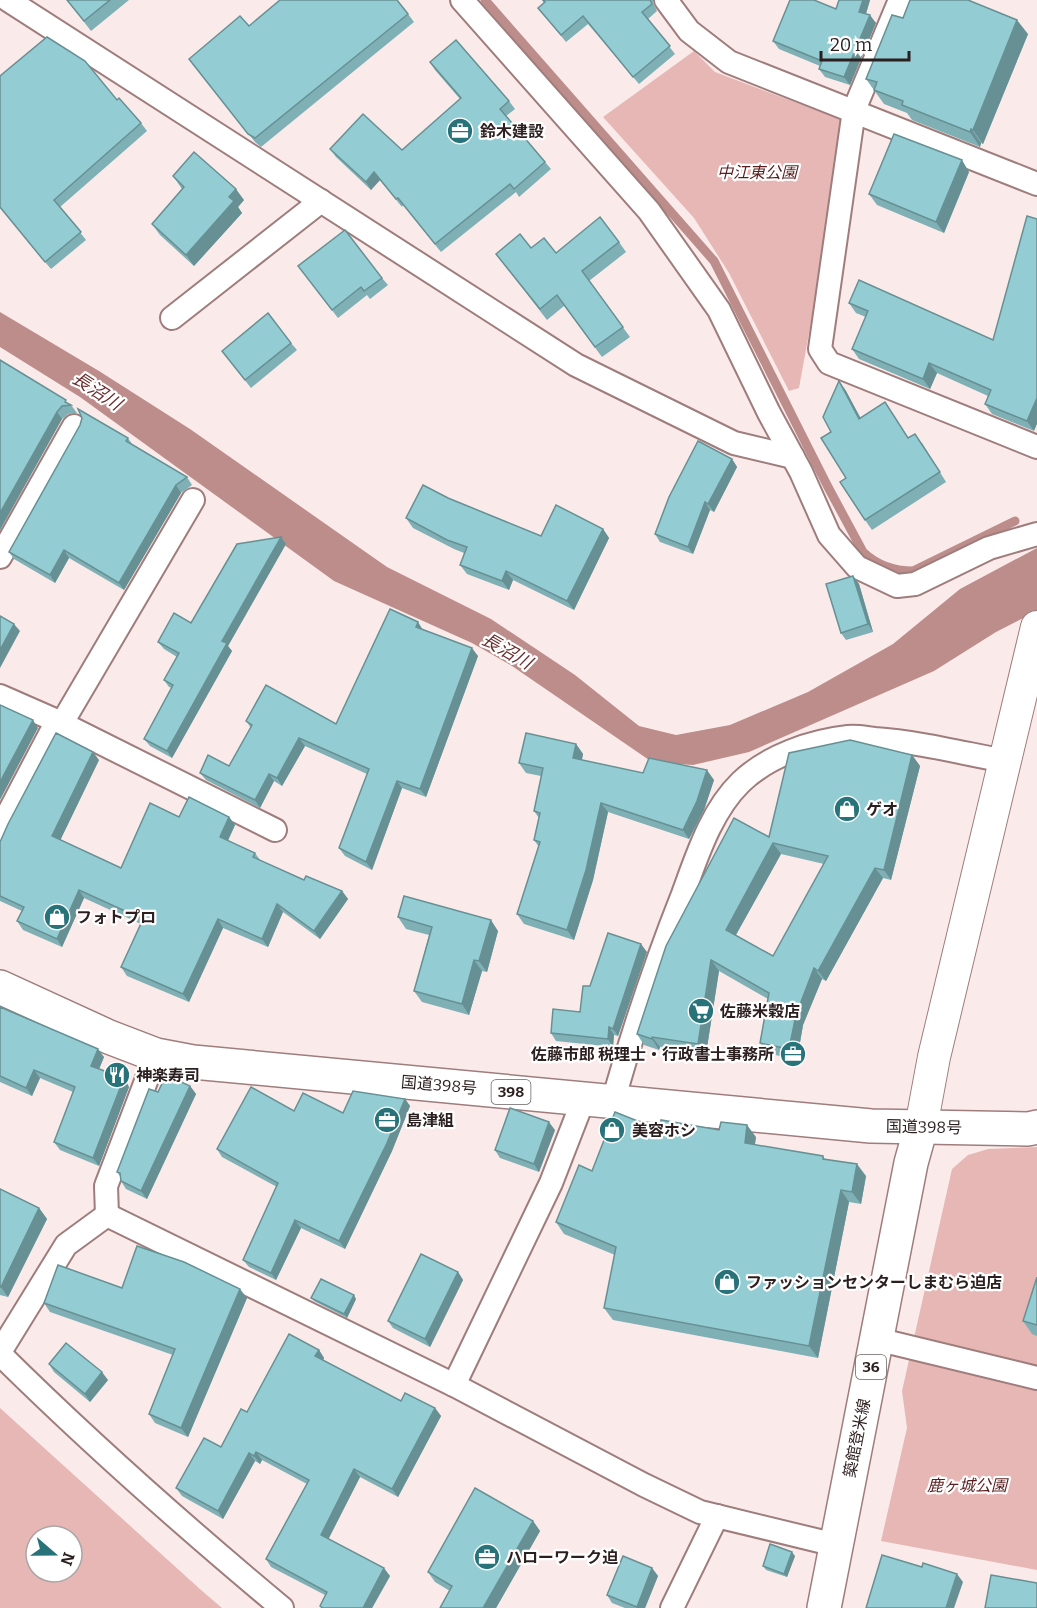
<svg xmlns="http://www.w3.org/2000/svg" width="1037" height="1608" viewBox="0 0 1037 1608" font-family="Bitter,'Noto Sans JP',serif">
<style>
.green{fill:#e7b7b5;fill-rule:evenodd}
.water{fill:#bd8d8b}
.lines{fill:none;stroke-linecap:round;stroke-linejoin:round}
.stream{stroke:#bd8d8b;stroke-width:9}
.street-casing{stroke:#9e7d7c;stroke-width:26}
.secondary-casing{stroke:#9e7d7c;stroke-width:34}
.primary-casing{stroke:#9e7d7c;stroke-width:36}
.highway-casing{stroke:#9e7d7c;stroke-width:36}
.street{stroke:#fff;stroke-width:22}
.secondary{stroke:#fff;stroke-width:32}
.primary{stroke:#fff;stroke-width:33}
.highway{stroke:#fff;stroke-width:33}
.wall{fill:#7eb0b5;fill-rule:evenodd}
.shaded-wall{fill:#679094}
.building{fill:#93cdd3;stroke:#679094;stroke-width:1.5;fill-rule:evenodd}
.labels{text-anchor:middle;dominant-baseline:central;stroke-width:4.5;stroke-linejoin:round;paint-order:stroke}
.shield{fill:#fff;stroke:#6b6262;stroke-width:1.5}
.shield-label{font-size:15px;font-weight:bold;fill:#2c1f1f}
.poi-label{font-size:16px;font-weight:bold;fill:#2c1f1f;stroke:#fff;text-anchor:start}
.park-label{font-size:16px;font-style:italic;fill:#591d1f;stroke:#fff}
.street-label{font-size:16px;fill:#2c1f1f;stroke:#fff}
.water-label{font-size:18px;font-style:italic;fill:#6b2d2d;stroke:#fff}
</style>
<rect width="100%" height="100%" fill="#faebea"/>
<g class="green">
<polygon points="694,51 715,72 843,120 827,234 799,388 789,391 729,273 694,218 603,117"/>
<polygon points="1037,1147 1037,1570 881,1541 907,1428 902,1391 952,1169 968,1155 988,1149"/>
<path d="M0,1408L201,1590L222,1608H0ZM36,1536H72V1572H36Z"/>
</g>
<polygon class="water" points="0,312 99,371 190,429 387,567 491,619 575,675 639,726 676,735 730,725 808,692 893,644 960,589 1037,548 1037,611 996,632 934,671 749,752 693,765 652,762 512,666 472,643 334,581 80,397 0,347"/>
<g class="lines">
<path class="stream" d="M485,0L714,261L828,487L863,552C877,565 893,571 913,571L1015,521"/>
<g class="street-casing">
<g id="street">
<polyline points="8,0 576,365 734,443 793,457"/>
<polyline points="462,0 649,211 719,310 769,413 801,472 829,535 857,567 897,586 915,584 989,548 1037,534"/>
<polyline points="666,0 689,31 729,62 1037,184"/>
<polyline points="900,0 854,110 820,349 829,363 1037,447"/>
<polyline points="172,318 321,201"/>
<polyline points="0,557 74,426"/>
<polyline points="0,696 57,721 0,829"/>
<polyline points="57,721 275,830"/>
<polyline points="62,723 193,500"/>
<path d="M613,1101C633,1031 656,962 683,894C697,856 711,811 741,782C768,756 811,741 848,737C857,736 866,738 875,739C919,742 962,753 1005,761"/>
<polyline points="107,1215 106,1186 156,1055"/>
<polyline points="876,1339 1037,1378"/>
<polyline points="0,1352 66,1245 107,1215 454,1385 644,1485 700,1512 836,1545"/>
<path d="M0,1354C90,1443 185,1527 282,1608"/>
<polyline points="454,1385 551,1183 584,1098"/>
<polyline points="672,1608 717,1516"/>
</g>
</g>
<g class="secondary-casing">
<polyline id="secondary" points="921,1127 934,1057 1037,627"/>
</g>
<g class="primary-casing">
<polyline id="primary" points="824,1608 911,1163 921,1127"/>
</g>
<g class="highway-casing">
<polyline id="highway" points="0,987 109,1037 156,1055 193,1062 871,1126 1028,1129 1037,1127"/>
</g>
<use href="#street" class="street"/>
<use href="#secondary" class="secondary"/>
<use href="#primary" class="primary"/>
<use href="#highway" class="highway"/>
</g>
<g class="wall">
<polygon points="67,0 129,0 91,31"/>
<polygon points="542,0 653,0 653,2 657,11 648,19 675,54 639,84 588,24 566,42 538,8 544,3"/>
<polygon points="870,0 866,14 876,23 850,85 825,77 819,69 820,66 779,49 773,41 836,9"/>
<polygon points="408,14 414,22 261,147 255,142 189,59 249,26"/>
<polygon points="903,18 1028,34 983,144 981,143 980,147 912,120 907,113 884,104 866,79"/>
<polygon points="430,62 509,101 515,109 506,116 545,162 551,169 519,197 516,192 441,252 403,205 402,207 380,180 371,190 336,157 330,149 402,150 460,99 435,70"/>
<polygon points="0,76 117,100 141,123 147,131 60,207 86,240 51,269 0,208"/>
<polygon points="969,172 944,233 877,205 869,194"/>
<polygon points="173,176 244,200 238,207 242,213 194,266 160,235 152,224 182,189"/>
<polygon points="619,242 626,252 589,281 630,337 602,357 564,306 547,320 496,254 531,248 556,253"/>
<polygon points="298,266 382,278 388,285 370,299 367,295 338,318"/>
<polygon points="849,303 993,340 1034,431 992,414 985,404 988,396 937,373 930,389 859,359 852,349 866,317 856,313"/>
<polygon points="291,343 297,350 251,388 222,351"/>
<polygon points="0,360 71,405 77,413 68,414 62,419 0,530"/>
<polygon points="839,381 846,391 860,418 892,412 908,438 922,443 946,482 872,530 865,520 831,432"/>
<polygon points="128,438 132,444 187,477 192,485 181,493 124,590 69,558 55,583 14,559 9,552"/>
<polygon points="732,459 737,467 714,512 710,510 693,554 660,542 655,534"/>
<polygon points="448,498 541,536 603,529 609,538 574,610 513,580 509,590 467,574 460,565 464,553 454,549 413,528 406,518"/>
<polygon points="281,537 286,544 228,646 232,651 172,758 150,746 144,739 172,688 169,687 164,680 177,657 164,649 158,642 191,623"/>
<polygon points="853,576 859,584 873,632 846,640 841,633"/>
<polygon points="423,630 478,656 426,797 402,788 372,870 345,856 339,848 367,774 305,746 282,786 274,781 260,808 206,780 200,773 229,766 251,728 246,721 336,724"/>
<polygon points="576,744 583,754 582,760 643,773 714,780 704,810 689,839 608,812 593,880 574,940 524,924 517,914 539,847 534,840 539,818 534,811 541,776 526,773 519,763"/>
<path d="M912,755L920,766L891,880L883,878L826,981L822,979L803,1025L797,1060L767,1053L760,1043L768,999L719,971L706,1054L660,1047L659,1050L644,1045L637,1034L769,837ZM781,854L824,864L773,956L736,935Z"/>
<polygon points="99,760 60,840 121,868 179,817 229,817 235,825 228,841 255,853 260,860 304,880 342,891 348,899 320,939 283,912 268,947 223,928 189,1002 127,976 121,967 141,924 84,898 62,947 23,930 17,921 22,911 0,901 0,842"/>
<polygon points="398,917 498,931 487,972 482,971 469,1015 422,1002 414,991 429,935 406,929"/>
<polygon points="647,952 618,1036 614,1035 613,1047 556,1041 551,1033 580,1012 590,986"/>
<polygon points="0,1006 104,1057 99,1069 124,1078 129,1087 99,1166 60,1150 54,1142 73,1092 40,1078 32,1096 0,1082"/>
<polygon points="190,1086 196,1094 147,1199 126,1189 121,1181 120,1176 117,1172 158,1092"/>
<polygon points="405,1099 410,1106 392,1151 345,1249 301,1228 276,1280 249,1267 243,1260 277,1187 222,1157 217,1149 294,1111 343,1113"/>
<polygon points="555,1130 539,1172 500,1158 495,1150"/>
<polygon points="660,1130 756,1137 755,1145 823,1156 825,1159 866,1176 861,1204 849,1202 818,1358 613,1320 604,1308 615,1255 564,1234 556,1222 592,1171"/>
<polygon points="0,1189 39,1208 47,1219 8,1297 0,1295"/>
<polygon points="458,1272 463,1280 430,1347 393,1328 388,1321"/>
<polygon points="1037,1277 1037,1336 1032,1334 1023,1321"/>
<polygon points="247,1298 188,1437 155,1423 149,1414 173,1355 50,1312 44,1303"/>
<polygon points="311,1298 356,1299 347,1318 314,1301"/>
<polygon points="319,1350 324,1358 323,1360 401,1401 435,1408 441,1416 398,1497 360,1477 328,1539 390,1576 372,1608 321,1608 320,1606 325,1595 271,1567 266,1559 307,1484 262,1460 260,1464 255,1461 223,1519 182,1496 176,1488 221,1447 247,1412"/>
<polygon points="49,1364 108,1380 90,1402 54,1372"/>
<polygon points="533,1521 540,1531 496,1608 440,1608 450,1591 435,1582 428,1572"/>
<polygon points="795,1556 787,1577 766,1570 763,1566"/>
<polygon points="652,1568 658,1576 645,1608 625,1608 612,1603 607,1595"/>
</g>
<g class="shaded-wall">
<polygon points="863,0 870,0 864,20 859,12"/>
<polygon points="870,15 876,23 850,85 844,77"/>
<polygon points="1017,20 1028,34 983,144 973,130"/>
<polygon points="971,129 981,143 980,147 970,132"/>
<polygon points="962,160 969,172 944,233 936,222"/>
<polygon points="374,172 380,180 371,190 366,182"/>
<polygon points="236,189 244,200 238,207 242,213 194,266 186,255 229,197"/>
<polygon points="929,363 937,373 930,389 923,379"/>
<polygon points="839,381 846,391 866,428 859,419"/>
<polygon points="1037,398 1037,424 1034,431 1027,421"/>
<polygon points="57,412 62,419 0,530 0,513"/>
<polygon points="732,459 737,467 714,512 708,504"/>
<polygon points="176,485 181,493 124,590 119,583"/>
<polygon points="705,502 710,510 693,554 688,547"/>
<polygon points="603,529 609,538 574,610 567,601"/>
<polygon points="281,537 286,544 228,646 232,651 172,758 167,751 222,641"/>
<polygon points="64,550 69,558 55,583 50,575"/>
<polygon points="506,571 513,580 509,590 502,581"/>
<polygon points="853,576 859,584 873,632 868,624"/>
<polygon points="418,622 423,630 416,627"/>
<polygon points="14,624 20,631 0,668 0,650"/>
<polygon points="472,648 478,656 426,797 420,789"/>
<polygon points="33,720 38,728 0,800 0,782"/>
<polygon points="299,738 305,746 282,786 277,778"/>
<polygon points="576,744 583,754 580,768 573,758"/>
<polygon points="93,752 99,760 58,845 52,836"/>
<polygon points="912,755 920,766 891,880 884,870"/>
<polygon points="707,770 714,780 704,810 689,839 683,830"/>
<polygon points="269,774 274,781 260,808 255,800"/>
<polygon points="397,781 402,788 372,870 366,862"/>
<polygon points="601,803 608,812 593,880 574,940 567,930"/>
<polygon points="229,817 235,825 225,846 220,837"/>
<polygon points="773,843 781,854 733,940 726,930"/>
<polygon points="875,868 883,878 826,981 818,971"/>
<polygon points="79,890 84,898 62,947 57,939"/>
<polygon points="342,891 348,899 320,939 314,931"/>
<polygon points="277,904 283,912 268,947 262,939"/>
<polygon points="218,919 223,928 189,1002 183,994"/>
<polygon points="491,920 498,931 487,972 479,961"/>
<polygon points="641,944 647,952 618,1036 613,1029"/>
<polygon points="474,960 482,971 469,1015 462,1004"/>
<polygon points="711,960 719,971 706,1054 698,1044"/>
<polygon points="814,968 822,979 803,1025 797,1060 789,1049 796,1015"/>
<polygon points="609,1027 614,1035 613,1047 608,1039"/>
<polygon points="652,1037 660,1047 659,1050 652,1039"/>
<polygon points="98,1049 104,1057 97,1074 91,1066"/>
<polygon points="34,1070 40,1078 32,1096 26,1088"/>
<polygon points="124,1078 129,1087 99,1166 93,1158"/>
<polygon points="190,1086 196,1094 147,1199 141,1191"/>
<polygon points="405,1099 410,1106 392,1151 345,1249 339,1241"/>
<polygon points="549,1122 555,1130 539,1172 534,1164"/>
<polygon points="747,1125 756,1137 753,1155 745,1143"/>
<polygon points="857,1164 866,1176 861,1204 852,1192"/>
<polygon points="841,1190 849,1202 818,1358 809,1346"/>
<polygon points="39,1208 47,1219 8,1297 1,1287"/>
<polygon points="295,1220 301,1228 276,1280 271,1273"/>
<polygon points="458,1272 463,1280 430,1347 425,1339"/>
<polygon points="240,1289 247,1298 188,1437 181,1428"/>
<polygon points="354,1295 356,1299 347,1318 344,1314"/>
<polygon points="319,1350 324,1358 321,1364 315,1356"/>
<polygon points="102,1372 108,1380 90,1402 85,1394"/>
<polygon points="435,1408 441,1416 398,1497 392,1489"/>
<polygon points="256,1452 262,1460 260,1464 254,1456"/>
<polygon points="249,1453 255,1461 223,1519 218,1511"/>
<polygon points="354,1469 360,1477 327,1542 321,1535"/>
<polygon points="533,1521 540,1531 496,1608 483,1608"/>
<polygon points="792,1552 795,1556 787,1577 784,1574"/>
<polygon points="384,1568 390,1576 372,1608 363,1608"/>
<polygon points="652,1568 658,1576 645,1608 637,1608 637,1607"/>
<polygon points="957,1574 963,1582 954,1608 946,1608"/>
</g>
<g class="building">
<polygon points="67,0 110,0 84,21"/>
<polygon points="280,0 397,0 408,14 255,138 248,134 189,59 240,16 249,26"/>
<polygon points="543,0 650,0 652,4 642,12 670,46 633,77 583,16 561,35 538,8 545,2"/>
<polygon points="790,0 814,0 836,9 839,0 863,0 859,12 870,15 844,77 819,69 822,61 773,41"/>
<polygon points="910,0 968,0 1017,20 973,130 971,129 970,132 902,105 903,101 874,90 877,82 866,79 892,15 903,18"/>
<polygon points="47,37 85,61 117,100 119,98 141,123 54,200 81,232 45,262 0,207 0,76"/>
<polygon points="456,40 509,101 500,109 545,162 514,189 510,184 435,244 398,198 396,199 374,172 366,182 330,149 363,114 402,150 461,98 430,62"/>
<polygon points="894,134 962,160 936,222 869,194"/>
<polygon points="194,152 236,189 229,197 234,201 186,255 152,224 184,187 173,176"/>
<polygon points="1027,216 1037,219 1037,398 1027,421 985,404 991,390 929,363 923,379 852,349 868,311 849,303 859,280 993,340"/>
<polygon points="600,217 619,242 582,271 623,327 595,347 557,295 540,309 496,254 520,234 531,248 544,238 556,253"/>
<polygon points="345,230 382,278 364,291 361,287 332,310 298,266"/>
<polygon points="268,313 291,343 245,380 222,351"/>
<polygon points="0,360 66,400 65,402 71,405 62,406 57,412 0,513"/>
<polygon points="839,381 859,419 885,402 908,438 915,434 940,472 865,520 840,482 846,478 821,438 831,432 823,417"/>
<polygon points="78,409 128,438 126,441 187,477 176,485 119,583 64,550 50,575 9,552 80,425 82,418"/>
<polygon points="698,441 732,459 708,504 705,502 688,547 655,534 669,497"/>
<polygon points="423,485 448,498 541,536 556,505 603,529 567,601 506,571 502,581 460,565 467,547 447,540 406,518"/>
<polygon points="281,537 222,641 227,643 167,751 144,739 173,685 164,680 179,653 158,642 174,613 191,623 237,544"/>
<polygon points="853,576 868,624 841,633 826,584"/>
<polygon points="390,609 418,622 416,627 472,648 420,789 397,781 366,862 339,848 369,769 299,738 277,778 269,774 255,800 200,773 208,755 229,766 252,725 246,721 266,685 336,724"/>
<polygon points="0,616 14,624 0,650"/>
<polygon points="0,705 33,720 0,782"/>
<polygon points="56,733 93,752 52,836 121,868 150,803 179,817 189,797 229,817 220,837 255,853 253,857 304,880 306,876 342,891 314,931 277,904 262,939 218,919 183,994 121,967 143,919 79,890 57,939 17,921 24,907 0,896 0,842 8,824"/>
<polygon points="526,733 576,744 573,758 643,773 649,758 707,770 697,801 683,830 601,803 586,870 567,930 517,914 540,842 534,840 540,813 534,811 543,768 519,763"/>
<path d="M850,740L912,755L884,870L875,868L818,971L814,968L796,1015L789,1049L760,1043L769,993L711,960L698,1044L652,1037V1039L637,1034L666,946L734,818L769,837L789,753ZM773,843L828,856L773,956L726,930Z"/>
<polygon points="404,896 491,920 479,961 474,960 462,1004 414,991 432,927 398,917"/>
<polygon points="608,933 641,944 613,1029 609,1027 608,1039 551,1033 553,1009 580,1012 583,986 590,986"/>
<polygon points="0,1007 98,1049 91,1066 124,1078 93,1158 54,1142 75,1087 34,1070 26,1088 0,1076"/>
<polygon points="166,1075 190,1086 141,1191 121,1181 120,1173 117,1172 149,1089 158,1092"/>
<polygon points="251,1087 294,1111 303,1093 343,1113 353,1091 405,1099 387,1143 339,1241 295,1220 271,1273 243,1260 278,1183 217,1149"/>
<polygon points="510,1108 549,1122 534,1164 495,1150"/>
<polygon points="615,1112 660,1130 661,1120 719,1130 721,1122 747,1125 745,1143 823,1156 823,1159 857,1164 852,1192 841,1190 809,1346 604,1308 616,1247 556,1222 579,1165 592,1171"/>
<polygon points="0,1189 39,1208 1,1287 0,1287"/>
<polygon points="137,1246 184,1262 240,1289 181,1428 149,1414 175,1349 44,1303 58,1265 122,1288"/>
<polygon points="421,1254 458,1272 425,1339 388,1321"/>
<polygon points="1037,1277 1037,1325 1023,1321"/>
<polygon points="321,1279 354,1295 344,1314 311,1298"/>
<polygon points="289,1334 319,1350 315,1356 401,1401 405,1393 435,1408 392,1489 354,1469 321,1535 384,1568 363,1608 323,1608 320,1606 327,1592 266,1559 309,1480 256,1452 254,1456 249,1453 218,1511 176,1488 204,1438 221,1447 241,1409 247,1412"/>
<polygon points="66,1343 102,1372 85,1394 49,1364"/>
<polygon points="475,1488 533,1521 483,1608 440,1608 452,1586 428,1572"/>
<polygon points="770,1544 792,1552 784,1574 763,1566"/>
<polygon points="882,1555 922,1567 923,1563 957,1574 946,1608 866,1608"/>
<polygon points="623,1556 652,1568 637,1607 607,1595"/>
<polygon points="991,1575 1037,1583 1037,1608 985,1608"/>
</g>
<defs>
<g id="office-disc" transform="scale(1.35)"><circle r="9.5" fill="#287279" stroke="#fff"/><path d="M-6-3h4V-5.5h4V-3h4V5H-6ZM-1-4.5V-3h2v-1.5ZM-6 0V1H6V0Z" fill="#fff"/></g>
<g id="shop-disc" transform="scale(1.35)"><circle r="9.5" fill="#287279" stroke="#fff"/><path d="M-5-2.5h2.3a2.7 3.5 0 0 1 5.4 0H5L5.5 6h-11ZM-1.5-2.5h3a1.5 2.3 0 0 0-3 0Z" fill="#fff"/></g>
<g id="supermarket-disc" transform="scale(1.35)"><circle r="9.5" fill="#287279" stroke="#fff"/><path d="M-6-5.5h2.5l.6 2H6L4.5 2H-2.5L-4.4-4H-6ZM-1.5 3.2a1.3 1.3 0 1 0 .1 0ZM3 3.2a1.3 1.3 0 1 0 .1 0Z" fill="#fff"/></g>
<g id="restaurant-disc" transform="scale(1.35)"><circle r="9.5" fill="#287279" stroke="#fff"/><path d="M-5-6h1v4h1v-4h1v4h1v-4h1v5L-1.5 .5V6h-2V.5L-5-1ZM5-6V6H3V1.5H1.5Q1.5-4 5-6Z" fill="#fff"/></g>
</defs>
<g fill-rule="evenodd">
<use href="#office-disc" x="460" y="131"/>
<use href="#shop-disc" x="847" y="809"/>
<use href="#shop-disc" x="57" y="917"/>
<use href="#supermarket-disc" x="701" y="1011"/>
<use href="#office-disc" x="793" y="1054"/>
<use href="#restaurant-disc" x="117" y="1075"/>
<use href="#office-disc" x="387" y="1120"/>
<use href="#shop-disc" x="612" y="1130"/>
<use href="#shop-disc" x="727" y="1282"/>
<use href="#office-disc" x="487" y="1557"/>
</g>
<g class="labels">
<g class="shield">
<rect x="491.5" y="1080" width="39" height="24" rx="4.5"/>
<rect x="856" y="1355" width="30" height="24" rx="4.5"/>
</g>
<g class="shield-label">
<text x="511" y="1092">398</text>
<text x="871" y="1367">36</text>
</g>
<g class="poi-label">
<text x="480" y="131">鈴木建設</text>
<text x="866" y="809">ゲオ</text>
<text x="76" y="917">フォトプロ</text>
<text x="720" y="1011">佐藤米穀店</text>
<text x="774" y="1054" text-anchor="end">佐藤市郎 税理士・行政書士事務所</text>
<text x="136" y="1075">神楽寿司</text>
<text x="406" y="1120">島津組</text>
<text x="632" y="1130">美容ホシ</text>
<text x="746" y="1282">ファッションセンターしまむら迫店</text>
<text x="506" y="1557">ハローワーク迫</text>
</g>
<g class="park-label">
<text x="757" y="172">中江東公園</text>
<text x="967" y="1485">鹿ヶ城公園</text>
</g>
<g class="street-label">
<text transform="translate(439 1085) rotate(5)">国道398号</text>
<text transform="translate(924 1127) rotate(1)">国道398号</text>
<text transform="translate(857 1438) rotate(-79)">築館登米線</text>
</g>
<g class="water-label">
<text transform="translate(97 391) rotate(33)">長沼川</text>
<text transform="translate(507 651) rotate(30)">長沼川</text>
</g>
</g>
<g transform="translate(54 1554) rotate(110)"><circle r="28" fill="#ffffff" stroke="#aba5a5" stroke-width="1.5"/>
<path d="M0-4.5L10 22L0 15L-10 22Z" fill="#287279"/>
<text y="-9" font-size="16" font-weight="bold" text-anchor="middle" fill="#2c1f1f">N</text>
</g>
<path d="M821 51v9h88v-9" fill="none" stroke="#2c1f1f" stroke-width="3"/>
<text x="830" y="51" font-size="18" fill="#2c1f1f" stroke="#ffffff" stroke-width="4.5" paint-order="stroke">20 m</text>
</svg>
